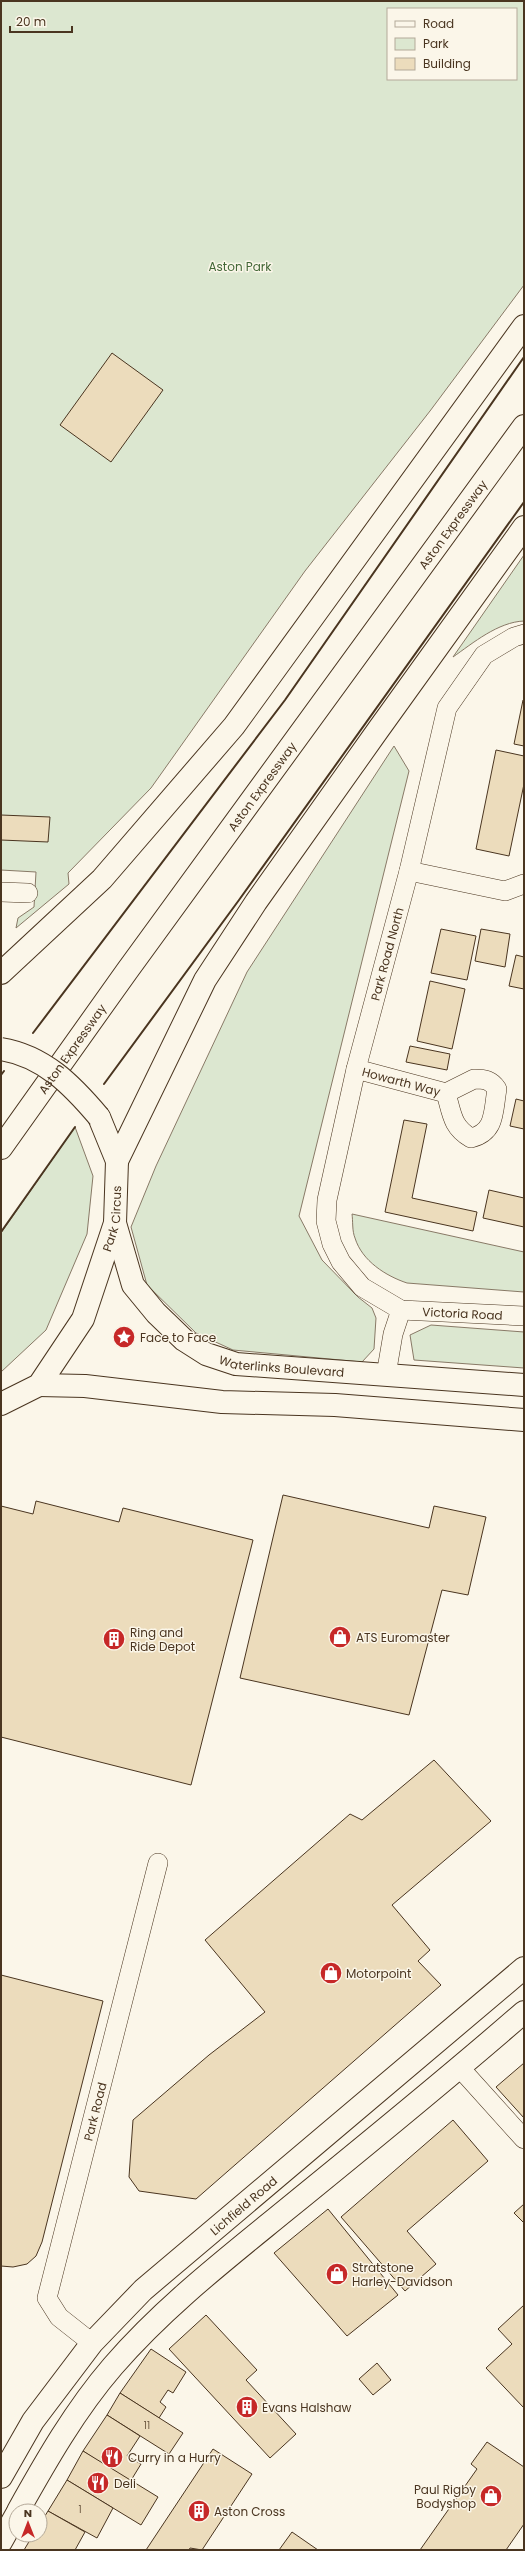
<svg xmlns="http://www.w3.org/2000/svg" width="525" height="2551" viewBox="0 0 525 2551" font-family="Poppins,sans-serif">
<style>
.green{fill:#dce7d0;stroke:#887966;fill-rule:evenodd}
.building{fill:#ecdcbc;stroke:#4a3520}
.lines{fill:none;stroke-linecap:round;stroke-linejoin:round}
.street-casing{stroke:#4a3520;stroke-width:20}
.secondary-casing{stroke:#4a3520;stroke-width:24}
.primary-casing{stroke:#4a3520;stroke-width:24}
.highway-casing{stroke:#4a3520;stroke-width:24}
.street{stroke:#fbf6e9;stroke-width:19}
.secondary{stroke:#fbf6e9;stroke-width:22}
.primary{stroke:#fbf6e9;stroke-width:22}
.highway{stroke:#fbf6e9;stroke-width:22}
.secondary-bridge-casing{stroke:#4a3520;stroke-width:24;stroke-linecap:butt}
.secondary-bridge{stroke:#fbf6e9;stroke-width:22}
.wall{stroke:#4a3520;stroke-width:2}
.labels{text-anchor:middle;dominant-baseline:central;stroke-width:3;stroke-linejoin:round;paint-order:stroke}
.number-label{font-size:10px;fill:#725f47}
.park-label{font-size:12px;fill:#436837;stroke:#fbf6e9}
.street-label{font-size:12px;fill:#4a3520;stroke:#fbf6e9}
.poi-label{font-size:12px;fill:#4a3520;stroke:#fbf6e9;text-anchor:start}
</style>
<rect width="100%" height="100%" fill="#fbf6e9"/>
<g class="green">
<path d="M1,1H524V285L430,411L305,571L151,788L68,873L69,884L16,928L18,918L34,907L36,872L1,870ZM388,9H516V79H388Z"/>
<path d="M524,555V621C498,622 473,643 453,657Z"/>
<polygon points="394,746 409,771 299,1216 322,1260 358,1297 372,1308 376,1318 374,1349 362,1362 233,1350 196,1333 147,1285 131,1227 156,1166 247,972"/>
<polygon points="75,1127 93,1176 87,1234 46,1330 1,1372 1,1233"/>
<path d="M352,1214L524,1252V1292L407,1283C386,1276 362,1261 355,1238C352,1231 353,1221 352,1214Z"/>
<polygon points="431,1325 524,1332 524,1368 414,1360 410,1335"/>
</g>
<g class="building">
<polygon points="112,353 163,390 111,462 60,425"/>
<polygon points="523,700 524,700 524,746 514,744"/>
<polygon points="496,750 524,756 524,784 509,856 476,849"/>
<polygon points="1,815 50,817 48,842 1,840"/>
<polygon points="441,929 476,936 467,980 431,973"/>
<polygon points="481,929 510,934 505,967 475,961"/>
<polygon points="516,955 524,957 524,989 509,986"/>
<polygon points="430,981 465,989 452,1049 417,1041"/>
<polygon points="410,1046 450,1054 447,1070 406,1062"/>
<polygon points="516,1099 524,1101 524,1129 510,1126"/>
<polygon points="404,1120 427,1124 412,1198 477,1212 473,1231 385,1212"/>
<polygon points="489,1190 524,1198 524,1227 483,1218"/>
<polygon points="283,1495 429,1528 434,1506 486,1517 468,1595 442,1590 409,1715 240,1678"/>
<polygon points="36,1501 119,1522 123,1508 253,1540 191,1785 1,1737 1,1506 33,1514"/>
<polygon points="434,1760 491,1821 392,1905 430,1950 418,1961 441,1985 196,2199 139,2191 129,2177 133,2120 209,2055 265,2012 205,1940 350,1814 362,1820"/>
<polygon points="1,1975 103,2001 42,2242 36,2256 27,2264 13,2267 1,2266"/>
<polygon points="524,2063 524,2118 496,2087"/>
<polygon points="453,2120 488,2161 407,2231 436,2264 405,2291 341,2217"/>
<polygon points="524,2204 524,2223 514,2213"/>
<polygon points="328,2209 398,2295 347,2336 274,2253"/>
<polygon points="524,2305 524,2408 486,2368 512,2344 498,2329"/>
<polygon points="206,2315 257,2370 246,2380 296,2434 270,2458 169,2349"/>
<polygon points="151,2349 186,2372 173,2393 168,2390 160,2402 166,2407 159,2418 120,2393"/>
<polygon points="377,2363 391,2380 373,2395 359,2379"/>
<polygon points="120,2393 183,2433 169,2454 107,2415"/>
<polygon points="107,2415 140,2436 127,2456 141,2464 130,2482 83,2451"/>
<polygon points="487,2442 524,2467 524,2524 506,2550 420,2550 477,2469 471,2464"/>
<polygon points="213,2449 252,2474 202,2550 190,2548 189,2550 146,2550"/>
<polygon points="83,2451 158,2497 141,2525 67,2480"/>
<polygon points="67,2480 113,2508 97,2538 48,2511"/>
<polygon points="48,2511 85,2532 75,2550 24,2550 33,2535 40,2535 40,2524"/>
<polygon points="292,2532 318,2550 279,2550"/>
</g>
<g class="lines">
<g class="street-casing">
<g id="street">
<path id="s1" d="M524,634L514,637L484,655L447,708L409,871L356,1069L327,1200L326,1221L332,1244L341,1262L362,1287L401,1310L524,1316"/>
<polyline points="409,871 505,891 524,884"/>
<polyline points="1,892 28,893"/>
<path id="s2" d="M356,1069L446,1093"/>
<path d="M474,1079C485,1079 491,1080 497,1089C493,1111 496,1132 471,1138C452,1127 452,1114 446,1093Z"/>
<polyline points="386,1375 393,1334 401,1310"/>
<polyline points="460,2068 524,2139"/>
<path id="s3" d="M92,2343L59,2317L47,2298L158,1863"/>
</g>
</g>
<g class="secondary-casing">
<g id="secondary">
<path id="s4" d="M115,1223L133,1285L156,1313L184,1340L206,1354L236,1364L524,1385"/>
<polyline points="39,1385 85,1386 222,1402 335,1405 524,1420"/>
<path id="s5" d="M1,1404L39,1385L83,1319L115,1223L117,1161L99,1117"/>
</g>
</g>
<g class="primary-casing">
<g id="primary">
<path id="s6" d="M1,2477L33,2421L92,2343L143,2290L524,1968"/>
<path d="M18,2511C46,2461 75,2410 113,2366C164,2307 226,2259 286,2210C366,2145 446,2080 524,2012"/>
<polyline points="1,2542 16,2515"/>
</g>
</g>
<g class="highway-casing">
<g id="highway">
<polyline points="1,973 102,879 234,726 524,326"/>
<path id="s7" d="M1,1148L127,971L524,426"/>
<polyline points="117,1161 205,980 256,902 378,730 524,527"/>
</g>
</g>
<use href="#street" class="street"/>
<use href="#secondary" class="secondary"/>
<use href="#primary" class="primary"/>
<use href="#highway" class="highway"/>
<g class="secondary-bridge-casing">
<path id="secondary-bridge" d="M1,1049C44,1056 72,1085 99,1117"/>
</g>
<use href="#secondary-bridge" class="secondary-bridge"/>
<g class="wall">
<polyline points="33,1033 285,700 524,357"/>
<polyline points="1,1075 4,1071"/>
<polyline points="104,1084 239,900 524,502"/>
<polyline points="1,1232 75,1127"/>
</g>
</g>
<defs>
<g id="sight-disc" transform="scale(1.15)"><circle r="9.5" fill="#c62828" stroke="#fbf6e9"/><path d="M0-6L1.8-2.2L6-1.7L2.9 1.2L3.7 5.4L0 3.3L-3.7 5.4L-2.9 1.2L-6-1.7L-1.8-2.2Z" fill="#fff"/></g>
<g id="shop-disc" transform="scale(1.15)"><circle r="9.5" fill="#c62828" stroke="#fbf6e9"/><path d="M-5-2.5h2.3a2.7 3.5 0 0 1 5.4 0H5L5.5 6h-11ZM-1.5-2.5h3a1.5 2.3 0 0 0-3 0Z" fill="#fff"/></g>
<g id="building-disc" transform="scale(1.15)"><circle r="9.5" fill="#c62828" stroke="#fbf6e9"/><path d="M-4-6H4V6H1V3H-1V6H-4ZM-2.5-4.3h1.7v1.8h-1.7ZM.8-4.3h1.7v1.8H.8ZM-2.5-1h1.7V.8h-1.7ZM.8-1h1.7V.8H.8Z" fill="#fff"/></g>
<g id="restaurant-disc" transform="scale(1.15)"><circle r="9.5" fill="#c62828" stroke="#fbf6e9"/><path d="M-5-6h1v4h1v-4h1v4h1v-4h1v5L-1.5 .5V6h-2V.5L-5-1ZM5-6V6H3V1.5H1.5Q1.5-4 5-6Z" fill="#fff"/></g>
</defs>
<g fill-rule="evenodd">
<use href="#sight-disc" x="124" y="1337"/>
<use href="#shop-disc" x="340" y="1637"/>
<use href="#building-disc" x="114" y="1639"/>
<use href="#shop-disc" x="331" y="1973"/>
<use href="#shop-disc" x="337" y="2274"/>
<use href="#building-disc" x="247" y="2407"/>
<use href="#restaurant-disc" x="112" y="2457"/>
<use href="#restaurant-disc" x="98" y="2483"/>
<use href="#shop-disc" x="491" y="2496"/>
<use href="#building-disc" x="199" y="2511"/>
</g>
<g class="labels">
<g class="number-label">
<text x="147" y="2425">11</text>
<text x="80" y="2509">1</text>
</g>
<g class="park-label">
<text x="240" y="266">Aston Park</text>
</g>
<g class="street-label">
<text stroke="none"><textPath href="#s7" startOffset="770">Aston Expressway</textPath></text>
<text stroke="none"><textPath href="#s7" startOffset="446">Aston Expressway</textPath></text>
<text transform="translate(387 954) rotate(-75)">Park Road North</text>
<text stroke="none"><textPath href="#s7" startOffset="122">Aston Expressway</textPath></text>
<text stroke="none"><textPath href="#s2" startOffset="47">Howarth Way</textPath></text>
<text stroke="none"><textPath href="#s5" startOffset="227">Park Circus</textPath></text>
<text stroke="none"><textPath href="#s1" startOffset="821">Victoria Road</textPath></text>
<text stroke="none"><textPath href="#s4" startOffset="243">Waterlinks Boulevard</textPath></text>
<text stroke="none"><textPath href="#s3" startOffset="257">Park Road</textPath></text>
<text stroke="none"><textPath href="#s6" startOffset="367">Lichfield Road</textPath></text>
</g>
<g class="poi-label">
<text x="140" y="1337">Face to Face</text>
<text x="130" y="1632">Ring and<tspan x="130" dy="14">Ride Depot</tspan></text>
<text x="356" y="1637">ATS Euromaster</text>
<text x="346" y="1973">Motorpoint</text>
<text x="352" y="2267">Stratstone<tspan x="352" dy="14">Harley-Davidson</tspan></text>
<text x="262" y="2407">Evans Halshaw</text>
<text x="128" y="2457">Curry in a Hurry</text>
<text x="114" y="2483">Deli</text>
<text x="476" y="2489" text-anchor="end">Paul Rigby<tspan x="476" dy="14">Bodyshop</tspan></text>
<text x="214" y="2511">Aston Cross</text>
</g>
</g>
<rect width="525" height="2551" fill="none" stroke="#4a3520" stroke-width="4"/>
<rect x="387" y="8" width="130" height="72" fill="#fbf6e9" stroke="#b4a999"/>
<rect x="395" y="21" width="20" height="6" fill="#fbf6e9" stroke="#b4a999"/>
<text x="423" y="28" font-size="12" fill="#4a3520">Road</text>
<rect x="395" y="38" width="20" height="12" fill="#dce7d0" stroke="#b4a999"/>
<text x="423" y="48" font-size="12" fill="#4a3520">Park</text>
<rect x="395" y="58" width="20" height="12" fill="#ecdcbc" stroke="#b4a999"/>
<text x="423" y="68" font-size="12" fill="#4a3520">Building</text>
<g transform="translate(28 2523)"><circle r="19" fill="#fbf6e9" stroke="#b4a999"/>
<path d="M0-3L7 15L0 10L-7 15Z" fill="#c62828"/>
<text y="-6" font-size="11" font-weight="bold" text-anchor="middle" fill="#4a3520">N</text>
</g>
<path d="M10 26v6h62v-6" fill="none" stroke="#4a3520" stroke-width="2"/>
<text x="16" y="26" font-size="12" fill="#4a3520" stroke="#fbf6e9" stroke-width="3" paint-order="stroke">20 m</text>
</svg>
